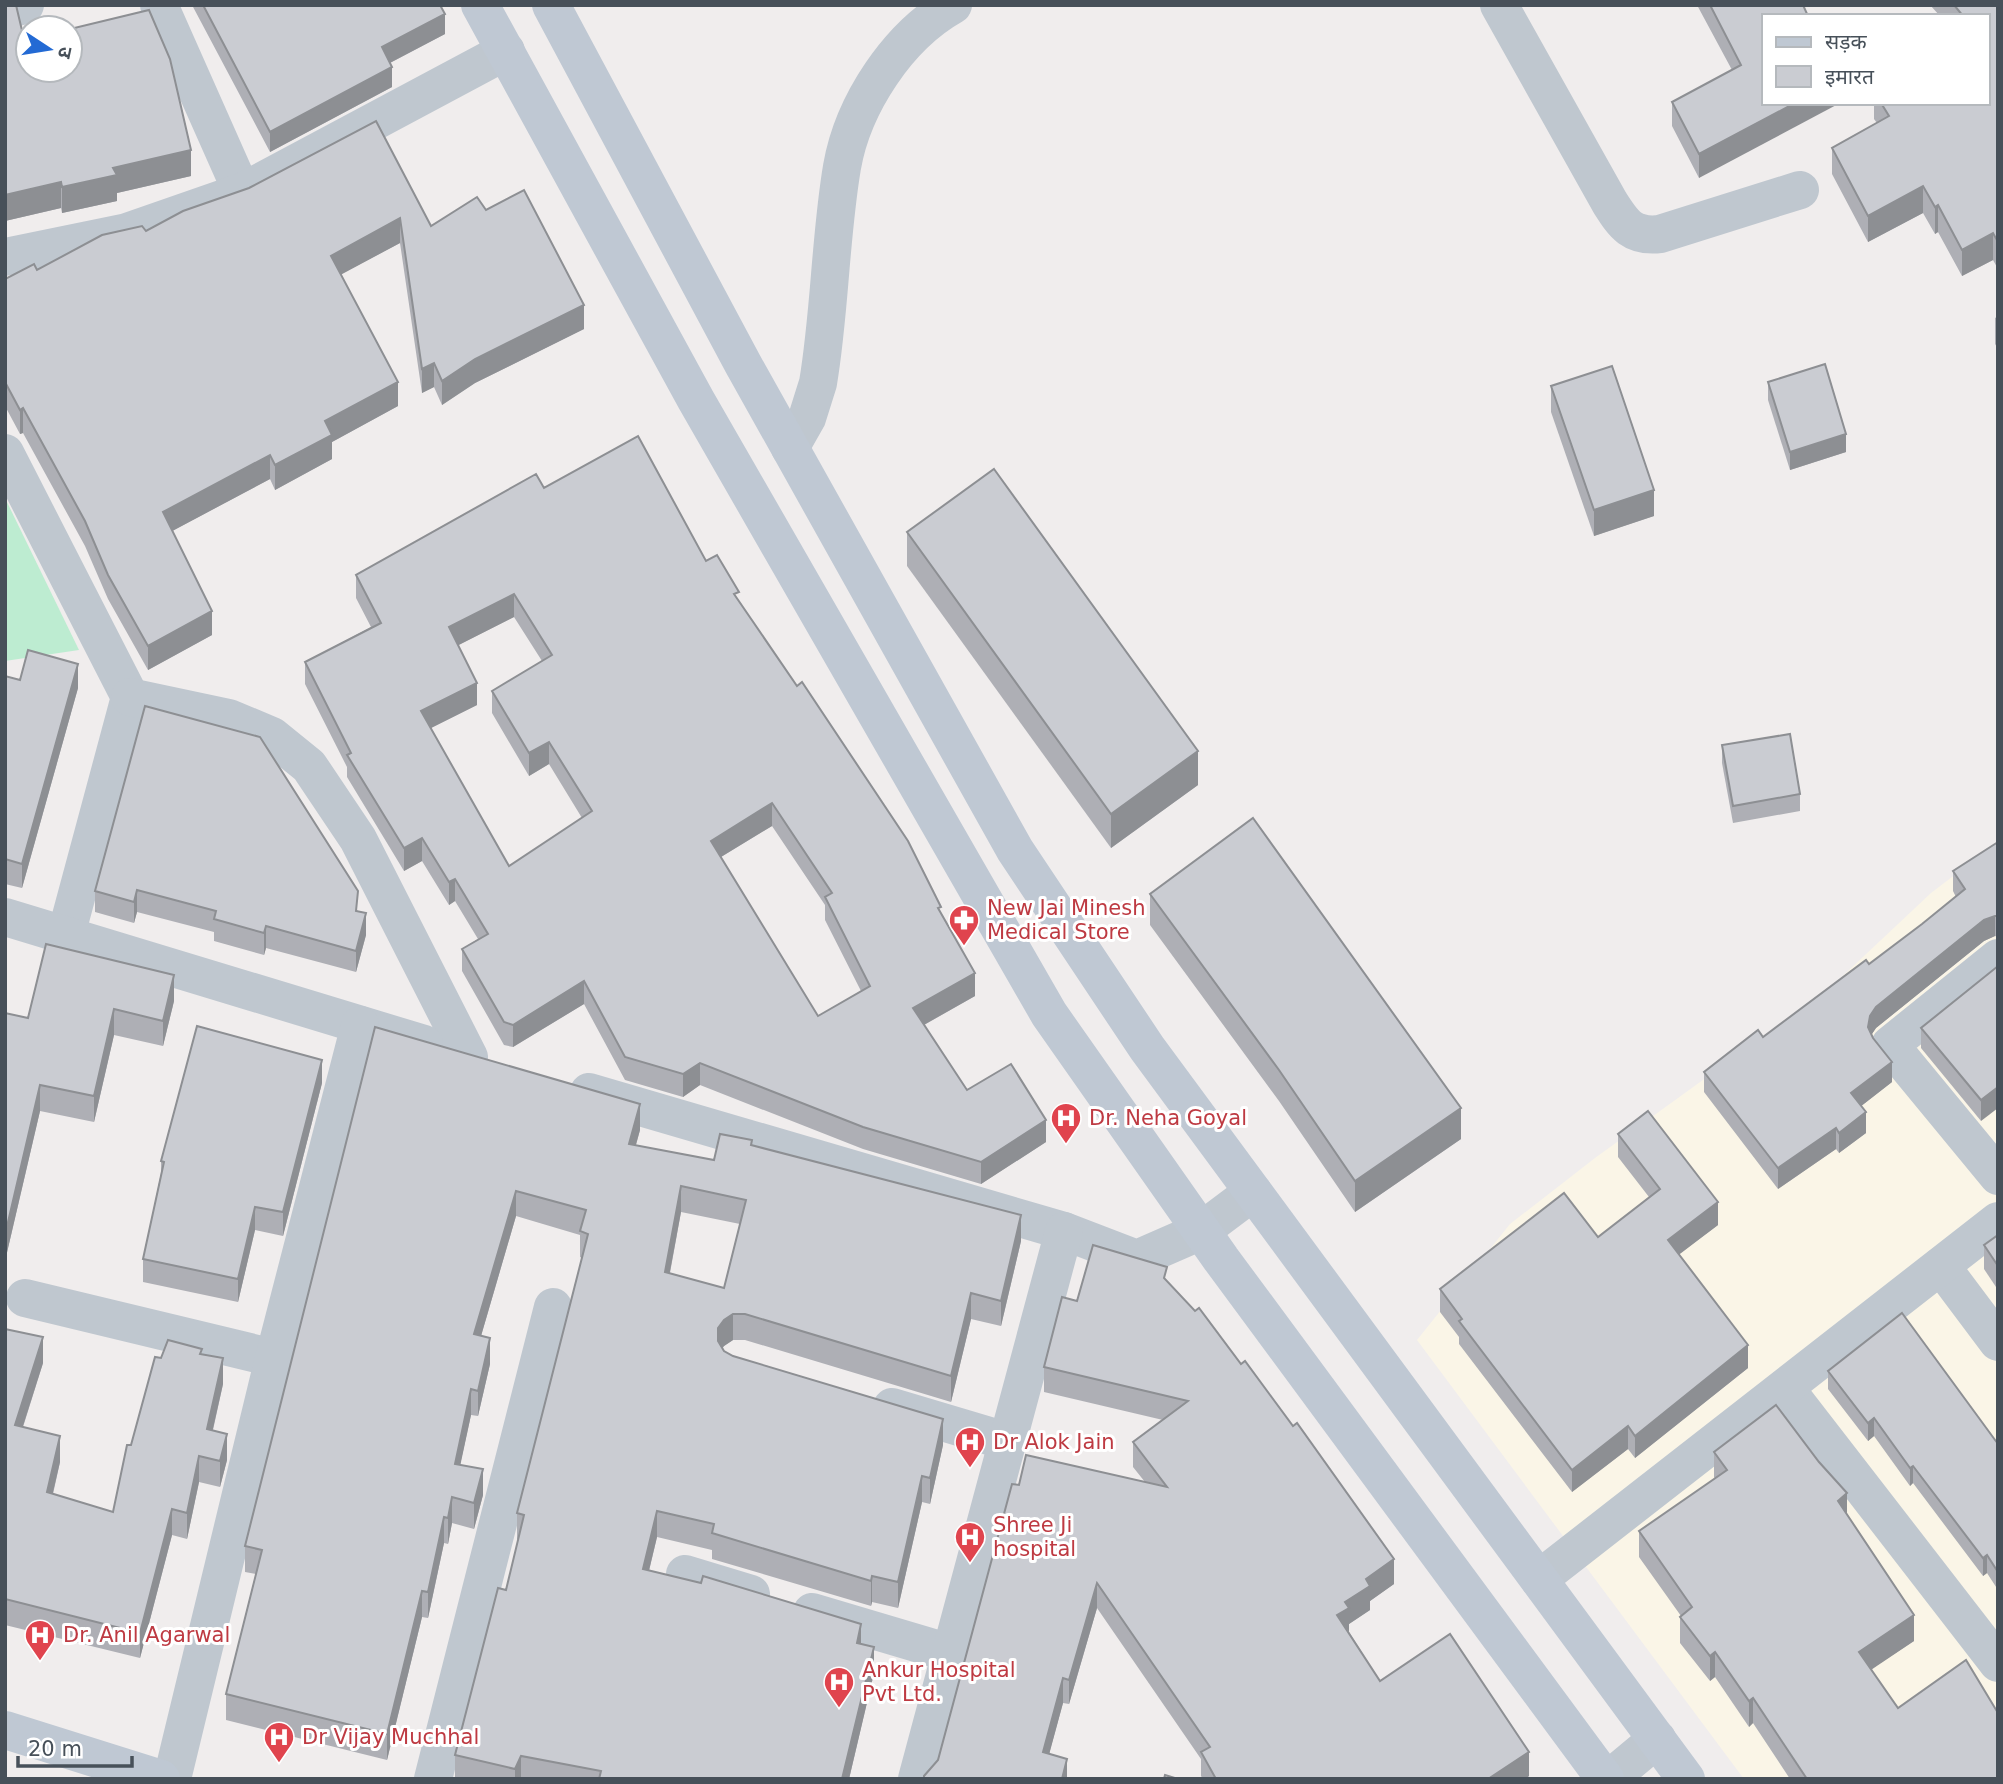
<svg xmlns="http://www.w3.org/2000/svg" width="2003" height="1784" viewBox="0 0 2003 1784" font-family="'DejaVu Sans','Noto Sans Devanagari',sans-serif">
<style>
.commercial{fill:#faf5e7}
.park{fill:#bdecd1}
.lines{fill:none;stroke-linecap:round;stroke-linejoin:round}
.street{stroke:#bfc7cf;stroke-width:38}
.secondary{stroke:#bfc8d3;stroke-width:38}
.wall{fill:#aeafb5;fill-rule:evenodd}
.shaded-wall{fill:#8d8f93}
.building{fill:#caccd2;stroke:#8d8f93;stroke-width:2;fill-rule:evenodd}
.labels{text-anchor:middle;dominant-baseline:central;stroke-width:6;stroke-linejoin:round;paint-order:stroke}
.health-label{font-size:21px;fill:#be3a42;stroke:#fff;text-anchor:start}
</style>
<rect width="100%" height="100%" fill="#f0eded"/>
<polygon class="commercial" points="1998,842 1998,1779 1744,1779 1417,1340 1510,1224 1595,1158 1830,988 1931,893"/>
<polygon class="park" points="5,498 79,650 5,661"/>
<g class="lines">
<g class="street">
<polyline points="159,5 242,192"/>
<path d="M1499,5L1610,203C1624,225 1632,237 1660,234L1800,190"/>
<polyline points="5,10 25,5"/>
<polyline points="5,257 127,232 242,192 506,51"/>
<path d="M790,448L807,418L818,383C830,312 830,238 842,167C853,104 898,36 953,5"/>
<polyline points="5,453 130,697 66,935"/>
<polyline points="130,697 229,718 272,736 309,766 358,839 469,1057"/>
<polyline points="5,917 424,1044"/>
<polyline points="1998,958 1890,1045 1998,1176"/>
<polyline points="589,1092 1064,1231 1137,1259 1201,1231 1253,1192"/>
<polyline points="1941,1266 1998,1342"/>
<polyline points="25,1298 274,1358"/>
<polyline points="1785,1388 1998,1663"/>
<polyline points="892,1407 1006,1441"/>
<polyline points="685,1574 751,1594"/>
<polyline points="1539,1579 1998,1221"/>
<polyline points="812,1612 950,1653"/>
<polyline points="172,1779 274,1358 360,1025"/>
<polyline points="433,1779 553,1307"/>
<polyline points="917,1779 1064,1231"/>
<polyline points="1609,1779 1657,1739"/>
</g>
<g class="secondary">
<polyline points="480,5 696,400 1049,1014 1221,1259 1605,1779"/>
<polyline points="551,5 743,364 1015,850 1147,1048 1686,1779"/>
<polyline points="5,1730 161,1779"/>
</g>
</g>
<g class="wall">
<polygon points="5,5 24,39 191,176 117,193 117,201 62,213 61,208 5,221"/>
<polygon points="192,5 440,5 445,34 390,63 392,87 270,152"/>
<polygon points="1697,5 1803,5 1699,178 1672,126 1672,102 1732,70"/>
<polygon points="1930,5 1998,5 1998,269 1993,260 1962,276 1938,232 1935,234 1923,213 1868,242 1832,174 1832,148 1877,123 1874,119 1874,103 1987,103 1987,16 1940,16"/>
<polygon points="249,188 431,226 486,210 584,329 475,383 442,405 434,387 422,393 400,243 341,274 398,406 332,442 332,459 275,490 270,479 172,531 212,635 148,670 108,599 85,546 23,433 20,434 5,406 5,279 37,270 146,231"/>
<polygon points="1998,316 1998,349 1995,344 1995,318"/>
<polygon points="1768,382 1846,452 1790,470 1768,400"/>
<polygon points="1551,386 1654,516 1594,536 1551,412"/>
<path d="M544,488L706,561L739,601L941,914L975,996L924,1025L967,1090L1046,1142L981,1184L863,1149L700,1085L683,1097L625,1080L584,1004L513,1047L504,1045L462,971V949L478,939L455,901L449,905L422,861L404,871L347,777V767L305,684V662L371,627L356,598V575ZM514,617L542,661L492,691V713L529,776L549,764L582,818L509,866L431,728L477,705L458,645ZM772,826L825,905V920L861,991L818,1016L721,857Z"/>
<polygon points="907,532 1198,785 1111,848 907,566"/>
<polygon points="5,676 20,680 78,688 22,888 5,884"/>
<polygon points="145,706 358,911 366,935 356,972 266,948 264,955 214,941 214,932 137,912 134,923 95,912 95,891"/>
<polygon points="1722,745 1800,794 1800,811 1733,823 1722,763"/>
<polygon points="1998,842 1998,937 1995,936 1984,941 1876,1028 1871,1035 1892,1082 1861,1106 1866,1133 1839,1153 1836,1149 1778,1189 1704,1092 1704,1072 1763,1037 1869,964 1922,924 1956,897 1953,891 1953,871"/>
<polygon points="1150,894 1461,1139 1355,1212 1279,1101 1150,925"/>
<polygon points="1998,966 1981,1121 1921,1048 1921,1028"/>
<polygon points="174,1001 163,1046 114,1035 94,1122 40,1111 5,1261 5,1013 28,1018"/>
<path d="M375,1027L640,1130L636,1145L714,1160L752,1145L1021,1241L1001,1326L971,1319L951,1402L745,1340H733L724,1346L722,1348L724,1351L733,1356L943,1445L930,1504L922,1502L898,1608L872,1602L871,1606L712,1559V1550L657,1537L649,1571L861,1644L874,1673L849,1779H455V1755L506,1590L519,1539H517V1513L582,1258L580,1257V1235L516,1216L481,1336L490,1364L478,1416L471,1415L460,1465L483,1495L474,1529L452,1523L448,1544L444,1543L428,1618L422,1617L387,1760L226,1720V1694L256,1574L245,1572V1546ZM681,1212L740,1224L724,1288L670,1273Z"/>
<polygon points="322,1083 283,1236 255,1230 238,1302 143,1282 143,1259 161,1173 161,1161"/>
<polygon points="1618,1134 1718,1225 1679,1254 1748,1368 1635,1458 1628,1449 1572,1492 1459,1344 1459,1337 1440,1312 1440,1289 1598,1237 1649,1197 1618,1157"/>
<polygon points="1998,1235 1998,1290 1984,1269 1984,1245"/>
<polygon points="1167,1281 1394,1584 1370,1601 1370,1610 1349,1624 1349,1632 1380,1681 1529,1776 1525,1779 1203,1779 1201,1776 1201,1759 1097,1608 1069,1704 1063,1703 1049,1754 1067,1779 938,1760 1019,1485 1145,1482 1133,1467 1133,1442 1163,1420 1044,1392 1044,1367 1077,1301"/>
<polygon points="5,1329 43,1363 23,1427 60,1462 53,1494 113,1512 131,1445 161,1358 202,1354 223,1384 213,1430 227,1460 220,1487 199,1482 187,1539 172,1535 140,1658 5,1625"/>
<polygon points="1828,1371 1998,1444 1998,1590 1987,1573 1983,1576 1913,1483 1910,1486 1874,1436 1868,1441 1828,1389"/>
<polygon points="1714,1452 1847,1515 1914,1641 1871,1669 1898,1708 1998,1779 1790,1779 1753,1723 1749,1727 1715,1677 1710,1681 1680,1643 1680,1617 1681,1616 1639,1557 1639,1531 1715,1479 1714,1477"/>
</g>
<g class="shaded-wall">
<polygon points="445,14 445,34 382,67 382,47"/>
<polygon points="392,67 392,87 270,152 270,132"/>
<polygon points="1795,103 1840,103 1699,178 1699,154"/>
<polygon points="191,150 191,176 117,193 117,201 62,213 62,187 113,168"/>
<polygon points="61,182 61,208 5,221 5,195"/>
<polygon points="1923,186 1923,213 1868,242 1868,216"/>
<polygon points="1938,205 1938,232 1935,234 1935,207"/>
<polygon points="400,218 400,243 331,280 331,256"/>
<polygon points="1993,233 1993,260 1962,276 1962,250"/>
<polygon points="584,305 584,329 475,383 442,405 442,381 475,359"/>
<polygon points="434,363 434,387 422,393 422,369"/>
<polygon points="398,382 398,406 332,442 332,459 275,490 275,465 325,421"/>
<polygon points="23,408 23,433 20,434 20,410"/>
<polygon points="1846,434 1846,452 1790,470 1790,452"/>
<polygon points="270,455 270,479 163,536 163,512"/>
<polygon points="1654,490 1654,516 1594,536 1594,510"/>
<polygon points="514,594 514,617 449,650 449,627"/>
<polygon points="212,611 212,635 148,670 148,646"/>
<polygon points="78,664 78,688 22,888 22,864"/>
<polygon points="477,683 477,705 421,733 421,711"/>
<polygon points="549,742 549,764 529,776 529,753"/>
<polygon points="1198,751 1198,785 1111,848 1111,814"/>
<polygon points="772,803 772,826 711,863 711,841"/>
<polygon points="422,838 422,861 404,871 404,848"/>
<polygon points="455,879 455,901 449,905 449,882"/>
<polygon points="137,890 137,912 134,923 134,902"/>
<polygon points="366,913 366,935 356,972 356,951"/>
<polygon points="1995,916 1995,936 1984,941 1876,1028 1870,1037 1868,1027 1870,1016 1876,1007 1984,920"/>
<polygon points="266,926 266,948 264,955 264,933"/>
<polygon points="975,973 975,996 913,1031 913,1008"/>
<polygon points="174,975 174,1001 163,1046 163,1021"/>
<polygon points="584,981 584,1004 513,1047 513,1025"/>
<polygon points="114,1009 114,1035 94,1122 94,1096"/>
<polygon points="322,1060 322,1083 283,1236 283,1212"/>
<polygon points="1892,1062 1892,1082 1851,1114 1851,1093"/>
<polygon points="700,1063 700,1085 683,1097 683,1074"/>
<polygon points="40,1085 40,1111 5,1261 5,1235"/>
<polygon points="1998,1087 1998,1108 1981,1121 1981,1100"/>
<polygon points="640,1104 640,1130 629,1169 629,1144"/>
<polygon points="1461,1108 1461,1139 1355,1212 1355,1181"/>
<polygon points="1866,1112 1866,1133 1839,1153 1839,1133"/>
<polygon points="1046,1120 1046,1142 981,1184 981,1162"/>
<polygon points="1836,1128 1836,1149 1778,1189 1778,1168"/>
<polygon points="681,1186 681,1212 665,1298 665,1272"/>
<polygon points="516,1191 516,1216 474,1360 474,1334"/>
<polygon points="1718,1202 1718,1225 1668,1263 1668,1240"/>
<polygon points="255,1207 255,1230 238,1302 238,1279"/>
<polygon points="1021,1215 1021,1241 1001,1326 1001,1301"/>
<polygon points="971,1293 971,1319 951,1402 951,1376"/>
<polygon points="733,1314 733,1340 724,1346 718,1354 718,1328 724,1320"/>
<polygon points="43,1337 43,1363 15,1451 15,1425"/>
<polygon points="490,1338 490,1364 478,1416 478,1391"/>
<polygon points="1748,1345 1748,1368 1635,1458 1635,1436"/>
<polygon points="223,1358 223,1384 207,1455 207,1429"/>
<polygon points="471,1389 471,1415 455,1490 455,1464"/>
<polygon points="1874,1418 1874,1436 1868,1441 1868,1423"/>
<polygon points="943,1419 943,1445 930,1504 930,1478"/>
<polygon points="1628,1426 1628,1449 1572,1492 1572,1470"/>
<polygon points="227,1434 227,1460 220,1487 220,1461"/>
<polygon points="60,1436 60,1462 47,1518 47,1492"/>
<polygon points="199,1456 199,1482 187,1539 187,1513"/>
<polygon points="1913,1466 1913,1483 1910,1486 1910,1468"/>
<polygon points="483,1469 483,1495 474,1529 474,1503"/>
<polygon points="922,1476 922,1502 898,1608 898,1582"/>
<polygon points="1847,1493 1847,1519 1838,1501"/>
<polygon points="452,1497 452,1523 448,1544 448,1518"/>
<polygon points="172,1509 172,1535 140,1658 140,1633"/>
<polygon points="657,1511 657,1537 643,1595 643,1569"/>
<polygon points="444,1517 444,1543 428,1618 428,1592"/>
<polygon points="1987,1555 1987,1573 1983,1576 1983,1558"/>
<polygon points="1394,1559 1394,1584 1370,1601 1370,1610 1349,1624 1349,1632 1337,1615 1345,1602 1366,1579"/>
<polygon points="872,1576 872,1602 871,1606 871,1581"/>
<polygon points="1097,1583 1097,1608 1069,1704 1069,1680"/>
<polygon points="422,1591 422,1617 387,1760 387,1734"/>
<polygon points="1914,1615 1914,1641 1859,1678 1859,1652"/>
<polygon points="861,1624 861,1649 857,1643"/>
<polygon points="874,1647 874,1673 849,1779 842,1779"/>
<polygon points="1715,1652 1715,1677 1710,1681 1710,1656"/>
<polygon points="1063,1678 1063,1703 1043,1777 1043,1752"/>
<polygon points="1753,1698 1753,1723 1749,1727 1749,1701"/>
<polygon points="1529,1752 1529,1776 1525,1779 1488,1779"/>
<polygon points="521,1756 521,1779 515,1779 515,1769"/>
<polygon points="1067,1759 1067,1779 1062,1779"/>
</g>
<g class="building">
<polygon points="5,5 16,5 24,39 28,38 28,70 70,70 70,29 149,10 170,59 191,150 113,168 117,175 62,187 61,182 5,195"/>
<polygon points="203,5 440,5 445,14 382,47 392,67 270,132"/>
<polygon points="1710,5 1803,5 1808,16 1763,16 1763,103 1795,103 1699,154 1672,102 1741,65"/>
<polygon points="1954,5 1998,5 1998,242 1993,233 1962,250 1938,205 1935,207 1923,186 1868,216 1832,148 1889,116 1881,103 1987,103 1987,16 1963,16"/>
<polygon points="376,121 431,226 477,197 486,210 524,190 584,305 475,359 442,381 434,363 422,369 400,218 331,256 398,382 325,421 332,435 275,465 270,455 163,512 212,611 148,646 108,575 85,521 23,408 20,410 5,382 5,279 34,264 37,270 102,235 142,226 146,231 183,211 249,188"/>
<polygon points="1825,364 1846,434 1790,452 1768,382"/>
<polygon points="1612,366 1654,490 1594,510 1551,386"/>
<path d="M638,436L706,561L717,555L739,592L734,594L797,686L802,682L908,841L941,907L938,908L975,973L913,1008L967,1090L1011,1064L1046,1120L981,1162L863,1127L700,1063L683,1074L625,1057L584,981L513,1025L504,1022L462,949L488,934L455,879L449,882L422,838L404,848L347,755L351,753L305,662L381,623L356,575L536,474L544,488ZM514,594L552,655L492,691L529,753L549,742L592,811L509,866L421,711L477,683L449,627ZM772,803L832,893L825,897L870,986L818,1016L711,841Z"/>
<polygon points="994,469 1198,751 1111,814 907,532"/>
<polygon points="28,650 78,664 22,864 5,859 5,676 20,680"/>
<polygon points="145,706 260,737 358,891 356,911 366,913 356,951 266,926 264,933 214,919 216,911 137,890 134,902 95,891"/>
<polygon points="1790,734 1800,794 1733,806 1722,745"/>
<polygon points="1253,818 1461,1108 1355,1181 1279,1070 1150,894"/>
<polygon points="1998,842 1998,916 1995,916 1984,920 1876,1007 1870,1016 1868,1027 1873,1038 1892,1062 1851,1093 1866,1112 1839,1133 1836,1128 1778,1168 1704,1072 1758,1030 1763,1037 1866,960 1869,964 1922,924 1965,889 1953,871"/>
<polygon points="46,944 174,975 163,1021 114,1009 94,1096 40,1085 5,1235 5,1013 28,1018"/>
<polygon points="1998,966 1998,1087 1981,1100 1921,1028"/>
<polygon points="197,1026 322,1060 283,1212 255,1207 238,1279 143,1259 164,1162 161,1161"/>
<path d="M375,1027L640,1104L629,1144L714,1160L720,1134L752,1140L751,1145L1021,1215L1001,1301L971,1293L951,1376L745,1314H733L724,1320L718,1328V1341L724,1351L733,1356L943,1419L930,1478L922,1476L898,1582L872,1576L871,1581L712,1533L714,1524L657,1511L643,1569L701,1583L703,1576L861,1624L857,1643L874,1647L842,1779H599L601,1771L521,1756L515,1769L455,1755L498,1588L506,1590L524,1515L517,1513L588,1234L580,1231L586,1210L516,1191L474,1334L490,1338L478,1391L471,1389L455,1464L483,1469L474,1503L452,1497L448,1518L444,1517L428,1592L422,1591L387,1734L226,1694L262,1550L245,1546ZM681,1186L746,1200L724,1288L665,1272Z"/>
<polygon points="1648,1111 1718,1202 1668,1240 1748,1345 1635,1436 1628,1426 1572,1470 1459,1321 1462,1319 1440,1289 1564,1193 1598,1237 1660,1189 1618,1134"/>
<polygon points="1998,1235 1998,1266 1984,1245"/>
<polygon points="1093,1245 1167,1267 1164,1278 1195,1311 1199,1308 1241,1364 1245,1361 1293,1426 1297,1423 1394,1559 1366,1579 1370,1586 1345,1602 1349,1608 1337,1615 1380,1681 1450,1634 1529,1752 1488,1779 1216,1779 1201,1752 1210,1747 1097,1583 1069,1680 1063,1678 1043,1752 1067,1759 1062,1779 924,1779 924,1776 938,1760 1012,1484 1019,1485 1026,1455 1167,1487 1133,1442 1188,1401 1044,1367 1062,1297 1077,1301"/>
<polygon points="1902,1313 1998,1444 1998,1572 1987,1555 1983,1558 1913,1466 1910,1468 1874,1418 1868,1423 1828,1371"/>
<polygon points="5,1329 43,1337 15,1425 60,1436 47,1492 113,1512 127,1445 131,1445 155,1357 161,1358 168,1340 202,1349 200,1354 223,1358 207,1429 227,1434 220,1461 199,1456 187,1513 172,1509 140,1633 5,1599"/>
<polygon points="1776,1405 1819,1462 1847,1493 1838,1501 1914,1615 1859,1652 1898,1708 1966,1660 1998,1713 1998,1779 1807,1779 1753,1698 1749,1701 1715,1652 1710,1656 1680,1617 1692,1607 1639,1531 1727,1470 1714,1452"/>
<polygon points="1165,1775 1178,1779 1164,1779"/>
</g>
<defs>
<g id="pharmacy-pin" transform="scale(1.575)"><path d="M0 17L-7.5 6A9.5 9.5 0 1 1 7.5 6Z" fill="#e0444e" stroke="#fff"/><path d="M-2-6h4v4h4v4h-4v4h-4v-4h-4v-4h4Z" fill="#fff"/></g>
<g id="hospital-pin" transform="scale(1.575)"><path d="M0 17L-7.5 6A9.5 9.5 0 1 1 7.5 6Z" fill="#e0444e" stroke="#fff"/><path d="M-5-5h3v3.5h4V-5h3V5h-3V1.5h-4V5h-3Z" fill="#fff"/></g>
</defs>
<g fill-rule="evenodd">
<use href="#pharmacy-pin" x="964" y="920"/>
<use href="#hospital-pin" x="1066" y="1118"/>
<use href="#hospital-pin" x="970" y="1442"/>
<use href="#hospital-pin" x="970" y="1537"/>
<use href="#hospital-pin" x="40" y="1635"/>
<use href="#hospital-pin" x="839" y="1682"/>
<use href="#hospital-pin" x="279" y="1737"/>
</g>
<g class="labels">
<g class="health-label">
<text x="987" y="908">New Jai Minesh<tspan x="987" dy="24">Medical Store</tspan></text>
<text x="1089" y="1118">Dr. Neha Goyal</text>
<text x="993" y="1442">Dr Alok Jain</text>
<text x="993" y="1525">Shree Ji<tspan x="993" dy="24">hospital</tspan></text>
<text x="63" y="1635">Dr. Anil Agarwal</text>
<text x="862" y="1670">Ankur Hospital<tspan x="862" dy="24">Pvt Ltd.</tspan></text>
<text x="302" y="1737">Dr Vijay Muchhal</text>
</g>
</g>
<rect width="2003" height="1784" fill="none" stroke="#475059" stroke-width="14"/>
<rect x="1762" y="14" width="228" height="91" fill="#ffffff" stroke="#b5b9bd" stroke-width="2"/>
<rect x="1776" y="37" width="35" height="10" fill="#bfc8d3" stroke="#b5b9bd" stroke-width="2"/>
<text x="1825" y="49" font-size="21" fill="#475059">सड़क</text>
<rect x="1776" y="66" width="35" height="21" fill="#caccd2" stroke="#b5b9bd" stroke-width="2"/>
<text x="1825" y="84" font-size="21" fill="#475059">इमारत</text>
<g transform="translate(49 49) rotate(102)"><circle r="33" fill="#ffffff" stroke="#b5b9bd" stroke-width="2"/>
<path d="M0-5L12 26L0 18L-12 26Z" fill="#236ad4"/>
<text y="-10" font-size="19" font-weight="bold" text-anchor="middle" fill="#475059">उ</text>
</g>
<path d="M18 1756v10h114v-10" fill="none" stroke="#475059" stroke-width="3.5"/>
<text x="28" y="1756" font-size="21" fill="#475059" stroke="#ffffff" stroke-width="5" paint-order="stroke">20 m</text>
</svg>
